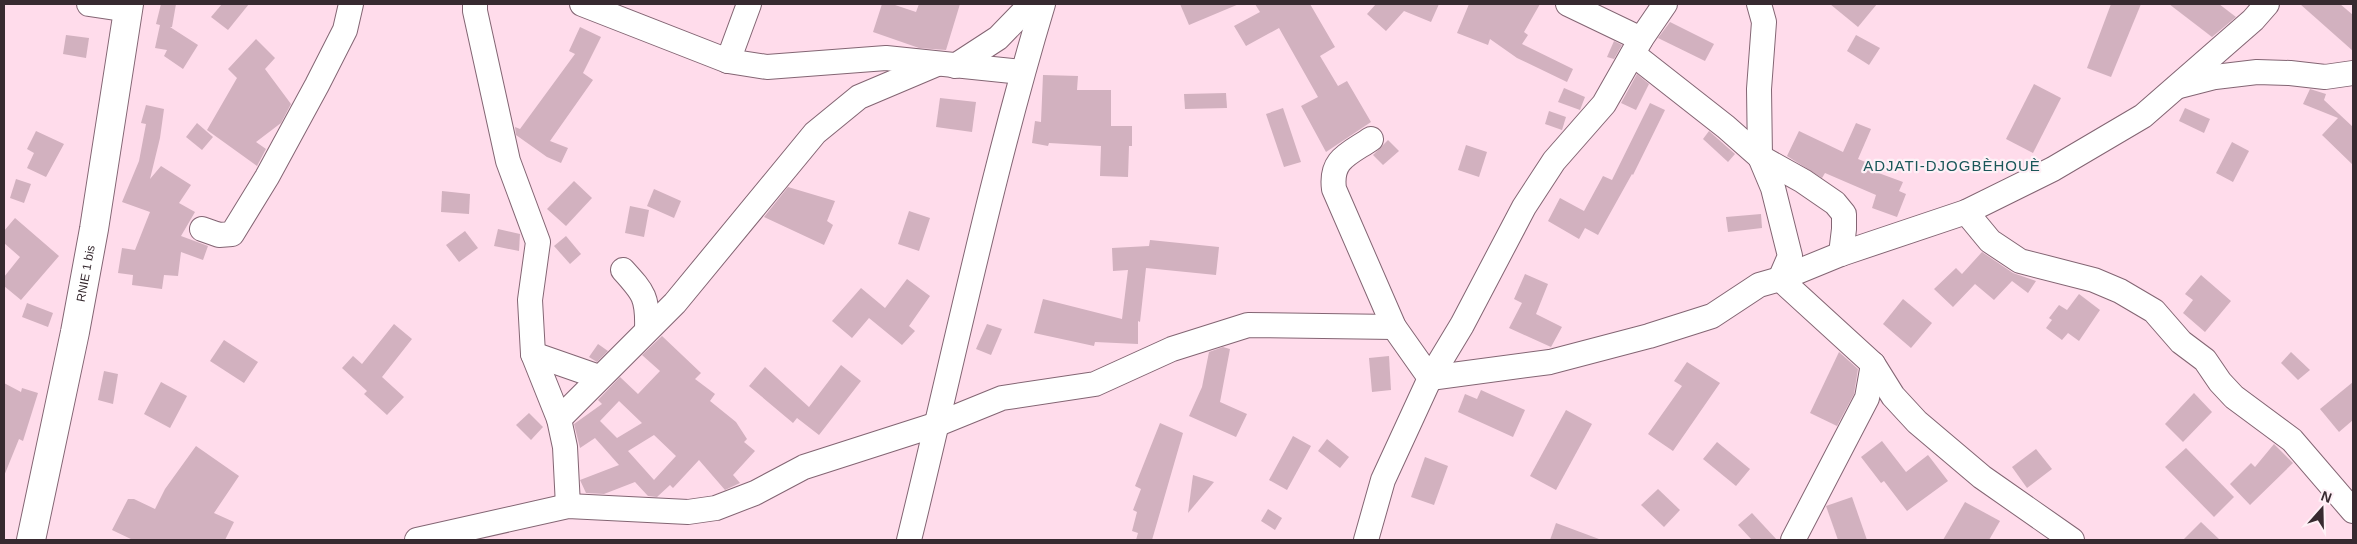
<svg xmlns="http://www.w3.org/2000/svg" width="2357" height="544" viewBox="0 0 2357 544" font-family="Helvetica,sans-serif">
<style>
.building{fill:#d2b1bf;fill-rule:evenodd}
.lines{fill:none;stroke-linecap:round;stroke-linejoin:round}
.minor-casing{stroke:#836573;stroke-width:26}
.major-casing{stroke:#836573;stroke-width:30}
.minor{stroke:#fff;stroke-width:24}
.major{stroke:#fff;stroke-width:28}
.labels{text-anchor:middle;dominant-baseline:central;stroke-width:4.5;stroke-linejoin:round;paint-order:stroke}
.street-label{font-size:12px;fill:#372a30;stroke:#fef0f6}
.quarter-label{font-size:15px;letter-spacing:1px;fill:#1a5659;stroke:#fef0f6}
</style>
<rect width="100%" height="100%" fill="#ffdceb"/>
<g class="building">
<polygon points="161,4 176,4 172,27 170,27 198,45 183,69 164,56 167,50 155,48 160,25 156,24"/>
<polygon points="222,4 249,4 228,30 211,17"/>
<polygon points="882,4 892,4 916,12 919,4 960,4 946,50 919,48 873,32"/>
<polygon points="1180,4 1239,4 1189,25"/>
<polygon points="1255,4 1310,4 1335,47 1320,56 1338,86 1347,81 1371,122 1326,152 1301,106 1318,97 1279,28 1246,46 1234,26 1260,12"/>
<polygon points="1376,4 1439,4 1431,22 1404,11 1386,31 1367,14"/>
<polygon points="1469,4 1540,4 1524,32 1528,35 1522,44 1573,69 1567,82 1517,58 1490,39 1488,45 1457,33"/>
<polygon points="1830,4 1877,4 1858,27"/>
<polygon points="2111,4 2141,4 2111,77 2087,68"/>
<polygon points="2169,4 2219,4 2236,17 2212,37"/>
<polygon points="2300,4 2340,4 2353,15 2353,51"/>
<polygon points="1670,22 1714,44 1705,61 1658,38"/>
<polygon points="580,27 601,37 583,73 593,80 550,141 568,148 561,163 547,157 516,135 515,127 520,129 575,54 569,51"/>
<polygon points="66,35 89,38 86,58 63,54"/>
<polygon points="1856,35 1880,48 1869,65 1847,51"/>
<polygon points="256,39 275,58 265,69 291,104 281,123 256,142 266,149 257,166 207,130 237,78 228,69"/>
<polygon points="1614,41 1622,45 1614,59 1607,57"/>
<polygon points="1637,74 1649,84 1636,110 1621,103"/>
<polygon points="1043,75 1078,76 1077,90 1111,90 1111,126 1132,126 1132,146 1129,146 1128,177 1100,176 1101,146 1049,143 1048,146 1032,143 1035,121 1041,122"/>
<polygon points="2034,84 2061,98 2033,153 2006,139"/>
<polygon points="1564,88 1585,97 1580,110 1558,102"/>
<polygon points="2310,89 2326,94 2324,100 2353,127 2353,165 2322,135 2338,118 2303,104"/>
<polygon points="1226,93 1227,108 1185,109 1184,94"/>
<polygon points="940,98 976,102 972,132 936,127"/>
<polygon points="1650,103 1665,110 1633,175 1632,174 1598,235 1585,228 1579,239 1548,221 1560,198 1584,211 1603,176 1612,180"/>
<polygon points="146,105 164,109 160,138 150,179 161,166 191,185 179,203 195,212 181,236 208,246 203,260 181,252 178,276 164,275 162,289 132,285 133,275 118,273 122,248 135,250 150,212 122,202 139,161 146,124 141,123"/>
<polygon points="1283,108 1301,162 1284,167 1266,114"/>
<polygon points="2185,108 2210,119 2204,133 2179,121"/>
<polygon points="1549,111 1566,117 1562,130 1545,124"/>
<polygon points="197,123 213,137 202,150 186,137"/>
<polygon points="1856,123 1871,129 1858,159 1868,163 1865,168 1903,182 1899,191 1906,194 1897,217 1872,208 1876,195 1825,173 1822,178 1787,156 1799,131 1843,152"/>
<polygon points="36,131 64,144 46,177 27,168 34,153 27,149"/>
<polygon points="1709,131 1735,154 1728,162 1703,139"/>
<polygon points="1388,140 1399,151 1383,165 1373,155"/>
<polygon points="2232,142 2249,151 2233,182 2216,173"/>
<polygon points="1466,145 1487,152 1479,177 1458,170"/>
<polygon points="16,179 31,184 24,203 10,198"/>
<polygon points="574,181 592,198 566,226 547,209"/>
<polygon points="788,187 835,201 827,221 833,225 824,245 764,217"/>
<polygon points="654,189 681,201 674,218 647,206"/>
<polygon points="442,191 470,194 469,214 441,212"/>
<polygon points="630,206 649,210 644,237 625,233"/>
<polygon points="909,211 930,218 919,251 898,244"/>
<polygon points="1761,214 1762,228 1728,232 1726,217"/>
<polygon points="15,218 59,256 21,300 4,286 4,277 20,257 4,243 4,231"/>
<polygon points="498,229 520,234 519,251 494,246"/>
<polygon points="465,231 478,248 459,262 446,245"/>
<polygon points="566,236 581,254 570,264 554,246"/>
<polygon points="1150,240 1219,247 1216,275 1146,268 1140,322 1138,321 1138,344 1095,342 1094,346 1034,333 1043,299 1122,319 1128,270 1113,271 1112,248 1149,246"/>
<polygon points="1982,252 2013,273 2036,281 2028,293 2012,281 1994,300 1975,284 1953,307 1934,289 1956,268 1962,274"/>
<polygon points="1525,274 1548,284 1536,314 1562,327 1551,347 1509,328 1522,303 1514,299"/>
<polygon points="2201,275 2231,301 2205,332 2183,313 2193,300 2185,294"/>
<polygon points="907,279 930,296 909,326 915,331 902,345 869,318 852,338 832,321 861,288 885,308"/>
<polygon points="2079,294 2100,310 2079,341 2068,333 2062,340 2046,328 2052,320 2049,318 2059,305 2067,310"/>
<polygon points="1903,299 1932,323 1911,348 1883,324"/>
<polygon points="27,303 53,313 48,327 22,317"/>
<polygon points="394,324 412,339 382,377 404,397 387,415 364,394 367,391 342,368 353,356 362,364"/>
<polygon points="987,324 1002,329 991,355 976,349"/>
<path d="M662,336L701,373L695,379L715,394L710,401L736,422L747,439L744,442L755,451L733,475L740,483L725,490L699,460L673,488L670,485L657,497L648,496L635,482L604,494L586,493L580,480L619,465L595,438L580,448L574,424L602,404L598,400L620,377L638,394L660,371L642,355ZM619,401L642,423L617,438L600,421ZM654,435L676,456L654,480L628,451Z"/>
<polygon points="224,340 258,362 244,383 210,361"/>
<polygon points="598,344 608,351 597,362 589,357"/>
<polygon points="1223,347 1230,349 1220,402 1247,414 1236,437 1189,416 1202,387 1209,352"/>
<polygon points="1839,352 1858,369 1854,394 1837,426 1810,413"/>
<polygon points="2291,352 2310,370 2298,380 2281,363"/>
<polygon points="1389,356 1391,390 1372,392 1369,358"/>
<polygon points="1687,362 1720,383 1673,451 1648,434 1682,386 1674,381"/>
<polygon points="841,365 861,381 819,435 797,418 793,423 749,386 765,367 809,407"/>
<polygon points="104,371 118,374 113,404 98,400"/>
<polygon points="161,382 187,396 170,428 144,414"/>
<polygon points="2353,382 2353,420 2339,432 2320,409"/>
<polygon points="4,383 21,392 22,388 38,393 23,441 19,439 4,476"/>
<polygon points="1481,390 1525,410 1513,437 1458,412 1465,394 1477,399"/>
<polygon points="2194,393 2212,412 2183,442 2165,424"/>
<polygon points="1566,410 1592,424 1556,490 1530,476"/>
<polygon points="529,413 543,427 531,440 516,425"/>
<polygon points="1160,423 1183,433 1152,540 1136,540 1138,533 1132,531 1137,512 1133,510 1141,489 1135,486"/>
<polygon points="1293,436 1311,446 1287,490 1269,480"/>
<polygon points="1327,439 1349,457 1340,468 1318,451"/>
<polygon points="1882,441 1906,472 1928,455 1948,481 1907,511 1884,481 1881,483 1861,457"/>
<polygon points="1717,442 1750,469 1736,486 1703,459"/>
<polygon points="2274,444 2293,463 2250,505 2230,484 2251,463 2255,467"/>
<polygon points="196,446 239,476 214,513 234,522 225,540 133,540 112,530 128,499 134,499 155,509 165,489"/>
<polygon points="2186,448 2234,497 2214,517 2165,467"/>
<polygon points="2036,449 2052,469 2027,488 2012,467"/>
<polygon points="1425,457 1448,466 1434,505 1411,497"/>
<polygon points="1193,475 1214,482 1188,513"/>
<polygon points="1658,489 1680,510 1664,527 1641,505"/>
<polygon points="1852,497 1867,540 1838,540 1826,506"/>
<polygon points="1965,502 2000,521 1989,540 1943,540"/>
<polygon points="1268,509 1282,518 1275,530 1261,521"/>
<polygon points="1752,513 1777,540 1752,540 1738,525"/>
<polygon points="2201,522 2220,540 2183,540"/>
<polygon points="1556,523 1599,539 1599,540 1550,540"/>
</g>
<g class="lines">
<g class="minor-casing">
<g id="minor">
<polyline points="89,4 129,10"/>
<polyline points="475,4 475,11 508,161 538,242 530,300 533,354 559,419 565,447 568,506"/>
<polyline points="582,4 728,61 767,67 886,58 1022,72"/>
<polyline points="1568,4 1641,39"/>
<polyline points="1759,4 1764,22 1759,89 1760,157 1773,188 1790,256 1780,279 1873,364 1893,396 1917,422 1982,477 2072,540"/>
<polyline points="1633,54 1726,127 1760,157 1803,181 1835,203 1844,214 1844,229 1841,254"/>
<polyline points="728,61 749,4"/>
<polyline points="955,66 998,38 1031,4"/>
<polyline points="2180,86 2215,77 2257,72 2290,73 2325,77 2353,73"/>
<path d="M1371,139C1349,154 1330,159 1334,189L1394,327L1430,378L1550,362L1649,336L1712,316L1759,285L1780,279L1841,254L1966,212L2053,169L2143,116L2253,20L2267,4"/>
<polyline points="1966,212 1990,241 2020,261 2094,280 2120,291 2154,311 2181,342 2205,360 2220,382 2234,397 2292,440 2353,511"/>
<polyline points="202,229 219,235 232,234 267,177 317,85 345,30 351,4"/>
<path d="M623,270C644,293 648,298 647,329"/>
<polyline points="533,354 599,377"/>
<polyline points="559,419 675,303 815,133 859,97 937,64"/>
<polyline points="417,540 568,506 688,512 716,508 755,493 804,467 938,424 1002,398 1095,384 1172,349 1248,325 1394,327"/>
<path d="M909,540C953,361 990,180 1043,4"/>
<polyline points="1366,540 1383,480 1430,378 1462,325 1524,207 1554,161 1604,104 1641,39 1665,4"/>
<polyline points="1793,540 1867,398 1873,364"/>
</g>
</g>
<g class="major-casing">
<g id="major">
<path id="s1" d="M31,540L75,332L94,229L129,4"/>
</g>
</g>
<use href="#minor" class="minor"/>
<use href="#major" class="major"/>
</g>
<g class="labels">
<g class="street-label">
<text stroke="none"><textPath href="#s1" startOffset="272">RNIE 1 bis</textPath></text>
</g>
<g class="quarter-label">
<text x="1952" y="165">ADJATI-DJOGBÈHOUÈ</text>
</g>
</g>
<rect width="2357" height="544" fill="none" stroke="#372a30" stroke-width="10"/>
<g transform="translate(2322 509) rotate(20)" stroke="#fef0f6" stroke-width="4" paint-order="stroke">
<path d="M0-4L9 19L0 12L-9 19Z" fill="#372a30"/>
<text y="-8" font-size="14" font-weight="bold" text-anchor="middle" fill="#372a30">N</text>
</g>
</svg>
